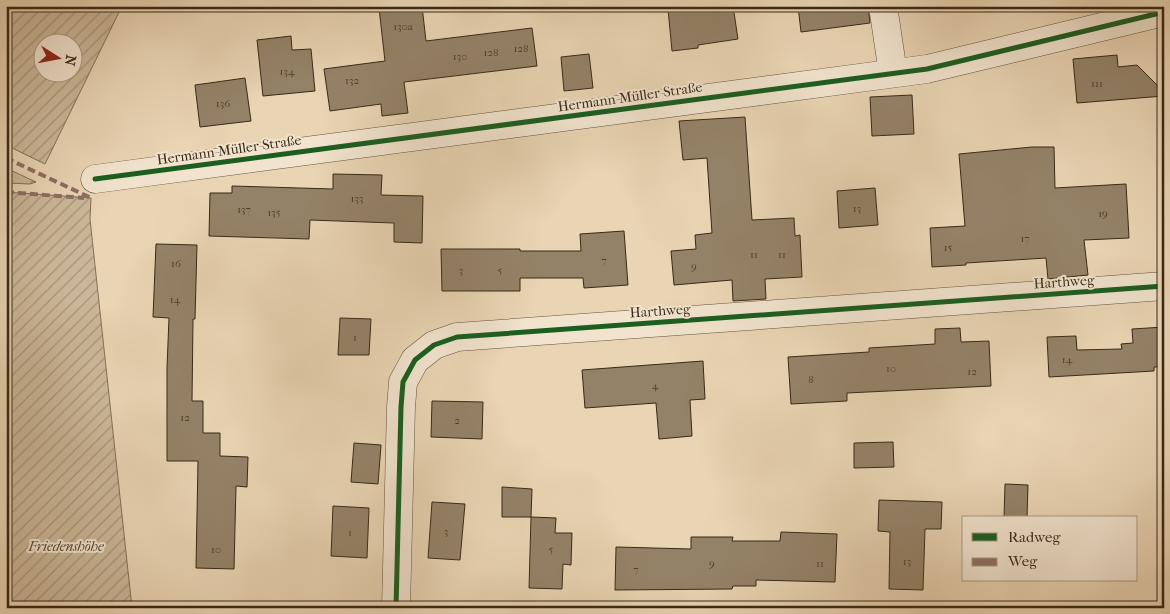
<svg xmlns="http://www.w3.org/2000/svg" width="1170" height="614" viewBox="0 0 1170 614" font-family="'IM FELL French Canon',serif">
<style>
.forest{fill:url(#forest-firs);stroke:#827057}
.garden{fill:url(#garden-furrows);stroke:#827057;fill-rule:evenodd}
.building{fill:#948268;stroke:#382a16}
.lines{fill:none;stroke-linecap:round;stroke-linejoin:round}
.minor-casing{stroke:#64543d;stroke-width:29}
.minor{stroke:#f1e3ce;stroke-width:28}
.quiet{stroke:#8d6e63;stroke-width:4;stroke-dasharray:8 4;stroke-linecap:butt}
.cycleway-casing{stroke:#f1e3ce;stroke-width:8}
.cycleway{stroke:#1b5e20;stroke-width:5}
.labels{text-anchor:middle;dominant-baseline:central;stroke-width:4;stroke-linejoin:round;paint-order:stroke}
.number-label{font-size:11px;fill:#4f402a}
.street-label{font-size:14px;fill:#382a16;stroke:#f1e3ce}
.park-label{font-size:14px;font-style:italic;fill:#554630;stroke:#f1e3ce}
</style>
<defs>
<pattern id="forest-firs" width="22" height="20" patternUnits="userSpaceOnUse" patternTransform="scale(1.25)"><rect width="22" height="20" fill="#cbb798"/><path d="M5 1l3.5 6h-7zM16 11l3.5 6h-7z" fill="#a6957b"/></pattern>
<pattern id="garden-furrows" width="10" height="10" patternUnits="userSpaceOnUse" patternTransform="scale(1.25)"><rect width="10" height="10" fill="#cbb798"/><path d="M-1 1l2-2M0 10L10 0M9 11l2-2" fill="none" stroke="#a6957b"/></pattern>
</defs>
<rect width="100%" height="100%" fill="#e9d4b3"/>
<filter id="stains"><feTurbulence type="fractalNoise" baseFrequency=".004" numOctaves="4"/><feColorMatrix values="0 0 0 0 .2 0 0 0 0 .09 0 0 0 0 .02 0 0 0 .5 -.17"/></filter>
<radialGradient id="worn" r=".72"><stop offset=".6" stop-color="#630" stop-opacity="0"/><stop offset="1" stop-color="#630" stop-opacity=".3"/></radialGradient>
<polygon class="forest" points="6,168 36,182 30,184 6,183"/>
<g class="garden">
<path d="M6,6H122L45,164L6,145ZM42,42H72V72H42Z"/>
<polygon points="6,192 91,198 90,219 132,608 6,608"/>
</g>
<g class="building">
<polygon points="395,6 422,6 426,41 532,28 537,66 404,82 408,113 382,116 381,104 330,111 324,69 385,61 379,8"/>
<polygon points="688,6 733,6 738,39 698,45 698,48 672,51 668,9"/>
<polygon points="798,6 868,6 870,23 801,32"/>
<polygon points="291,36 292,50 311,49 315,91 263,96 257,40"/>
<polygon points="589,54 593,88 564,91 561,57"/>
<polygon points="1117,55 1118,67 1137,65 1164,92 1164,96 1077,103 1073,59"/>
<polygon points="245,78 251,121 200,127 195,85"/>
<polygon points="912,95 914,134 872,136 870,97"/>
<polygon points="745,117 752,220 794,218 795,236 800,235 802,277 765,279 766,299 733,301 732,280 674,285 671,251 696,249 695,235 712,233 707,158 683,160 679,121"/>
<polygon points="1032,147 1054,147 1055,188 1126,184 1129,238 1084,240 1088,275 1048,279 1046,258 966,263 966,265 932,267 930,228 965,226 959,154"/>
<polygon points="333,174 382,175 381,195 423,196 422,243 394,242 394,223 310,220 309,239 209,236 210,193 232,193 232,186 333,189"/>
<polygon points="875,188 878,225 839,228 837,191"/>
<polygon points="624,231 628,285 584,288 583,278 520,278 520,291 442,291 441,249 520,249 520,251 581,251 580,234"/>
<polygon points="156,244 197,245 195,319 193,319 192,401 203,401 203,433 220,433 220,456 248,457 247,487 236,486 234,569 196,568 198,461 167,461 167,368 169,318 153,317"/>
<polygon points="340,318 371,319 369,355 338,355"/>
<polygon points="1164,327 1164,367 1154,367 1154,371 1049,377 1047,337 1076,336 1077,350 1122,349 1121,344 1133,343 1132,329"/>
<polygon points="960,328 961,342 989,341 991,386 847,393 847,401 791,404 788,357 869,352 869,348 935,344 935,329"/>
<polygon points="703,361 705,399 690,400 692,436 659,439 656,403 585,408 582,370"/>
<polygon points="432,401 483,402 482,439 431,437"/>
<polygon points="893,442 894,467 854,468 854,443"/>
<polygon points="354,443 381,445 378,484 351,482"/>
<polygon points="1005,484 1028,485 1027,518 1004,518"/>
<polygon points="502,487 532,489 531,517 502,517"/>
<polygon points="879,500 942,502 941,529 925,529 923,590 889,589 890,532 878,531"/>
<polygon points="432,502 465,504 460,560 428,558"/>
<polygon points="333,506 369,508 367,558 331,556"/>
<polygon points="531,517 556,518 555,533 572,533 571,565 563,564 562,589 529,588"/>
<polygon points="781,532 837,534 835,582 756,580 756,586 733,586 732,589 615,590 616,547 691,549 691,537 733,537 732,541 780,541"/>
</g>
<g class="lines">
<g class="minor-casing">
<g id="minor">
<polyline points="883,6 893,73"/>
<polyline points="95,179 927,69 1164,12"/>
<polyline points="396,608 401,407 403,382 415,360 434,345 457,337 1164,286"/>
</g>
</g>
<use href="#minor" class="minor"/>
<g class="quiet">
<polyline points="6,158 91,198"/>
<polyline points="6,192 84,198"/>
</g>
<g class="cycleway-casing">
<g id="cycleway">
<polyline points="95,179 927,69 1164,12"/>
<polyline points="396,608 401,407 403,382 415,360 434,345 457,337 1164,286"/>
</g>
</g>
<use href="#cycleway" class="cycleway"/>
</g>
<g class="labels">
<g class="number-label">
<text x="403" y="26">130a</text>
<text x="521" y="48">128</text>
<text x="491" y="52">128</text>
<text x="460" y="56">130</text>
<text x="287" y="71">134</text>
<text x="352" y="80">132</text>
<text x="1097" y="83">111</text>
<text x="223" y="103">136</text>
<text x="357" y="198">133</text>
<text x="857" y="208">13</text>
<text x="244" y="209">137</text>
<text x="274" y="212">135</text>
<text x="1103" y="213">19</text>
<text x="1025" y="238">17</text>
<text x="948" y="247">15</text>
<text x="754" y="254">11</text>
<text x="782" y="254">11</text>
<text x="604" y="260">7</text>
<text x="176" y="263">16</text>
<text x="694" y="266">9</text>
<text x="461" y="270">3</text>
<text x="500" y="270">5</text>
<text x="175" y="299">14</text>
<text x="355" y="337">1</text>
<text x="1067" y="359">14</text>
<text x="891" y="368">10</text>
<text x="972" y="371">12</text>
<text x="811" y="379">8</text>
<text x="655" y="385">4</text>
<text x="185" y="417">12</text>
<text x="457" y="420">2</text>
<text x="446" y="531">3</text>
<text x="350" y="532">1</text>
<text x="216" y="549">10</text>
<text x="551" y="549">5</text>
<text x="907" y="561">13</text>
<text x="712" y="563">9</text>
<text x="820" y="563">11</text>
<text x="636" y="569">7</text>
</g>
<g class="street-label">
<text transform="translate(630 97) rotate(-8)">Hermann-Müller-Straße</text>
<text transform="translate(229 150) rotate(-8)">Hermann-Müller-Straße</text>
<text transform="translate(1064 282) rotate(-4)">Harthweg</text>
<text transform="translate(660 311) rotate(-4)">Harthweg</text>
</g>
<g class="park-label">
<text x="66" y="546">Friedenshöhe</text>
</g>
</g>
<rect width="1170" height="614" fill="none" stroke="#e9d4b3" stroke-width="25"/>
<rect x="8" y="8" width="1155" height="599" fill="none" stroke="#382a16" stroke-width="2.5"/>
<rect x="12" y="12" width="1145" height="589" fill="none" stroke="#382a16"/>
<rect x="962" y="516" width="175" height="65" fill="#f1e3ce" stroke="#a79984"/>
<rect x="972" y="533" width="25" height="8" fill="#1b5e20" stroke="#a79984"/>
<text x="1008" y="542" font-size="15" fill="#382a16">Radweg</text>
<rect x="972" y="558" width="25" height="8" fill="#8d6e63" stroke="#a79984"/>
<text x="1008" y="566" font-size="15" fill="#382a16">Weg</text>
<g transform="translate(58 58) rotate(101)"><circle r="24" fill="#f1e3ce" stroke="#a79984"/>
<path d="M0-4L9 19L0 12L-9 19Z" fill="#8f2418"/>
<text y="-8" font-size="14" font-weight="bold" text-anchor="middle" fill="#382a16">N</text>
</g>
<rect width="100%" height="100%" filter="url(#stains)"/>
<rect width="100%" height="100%" fill="url(#worn)"/>
</svg>
